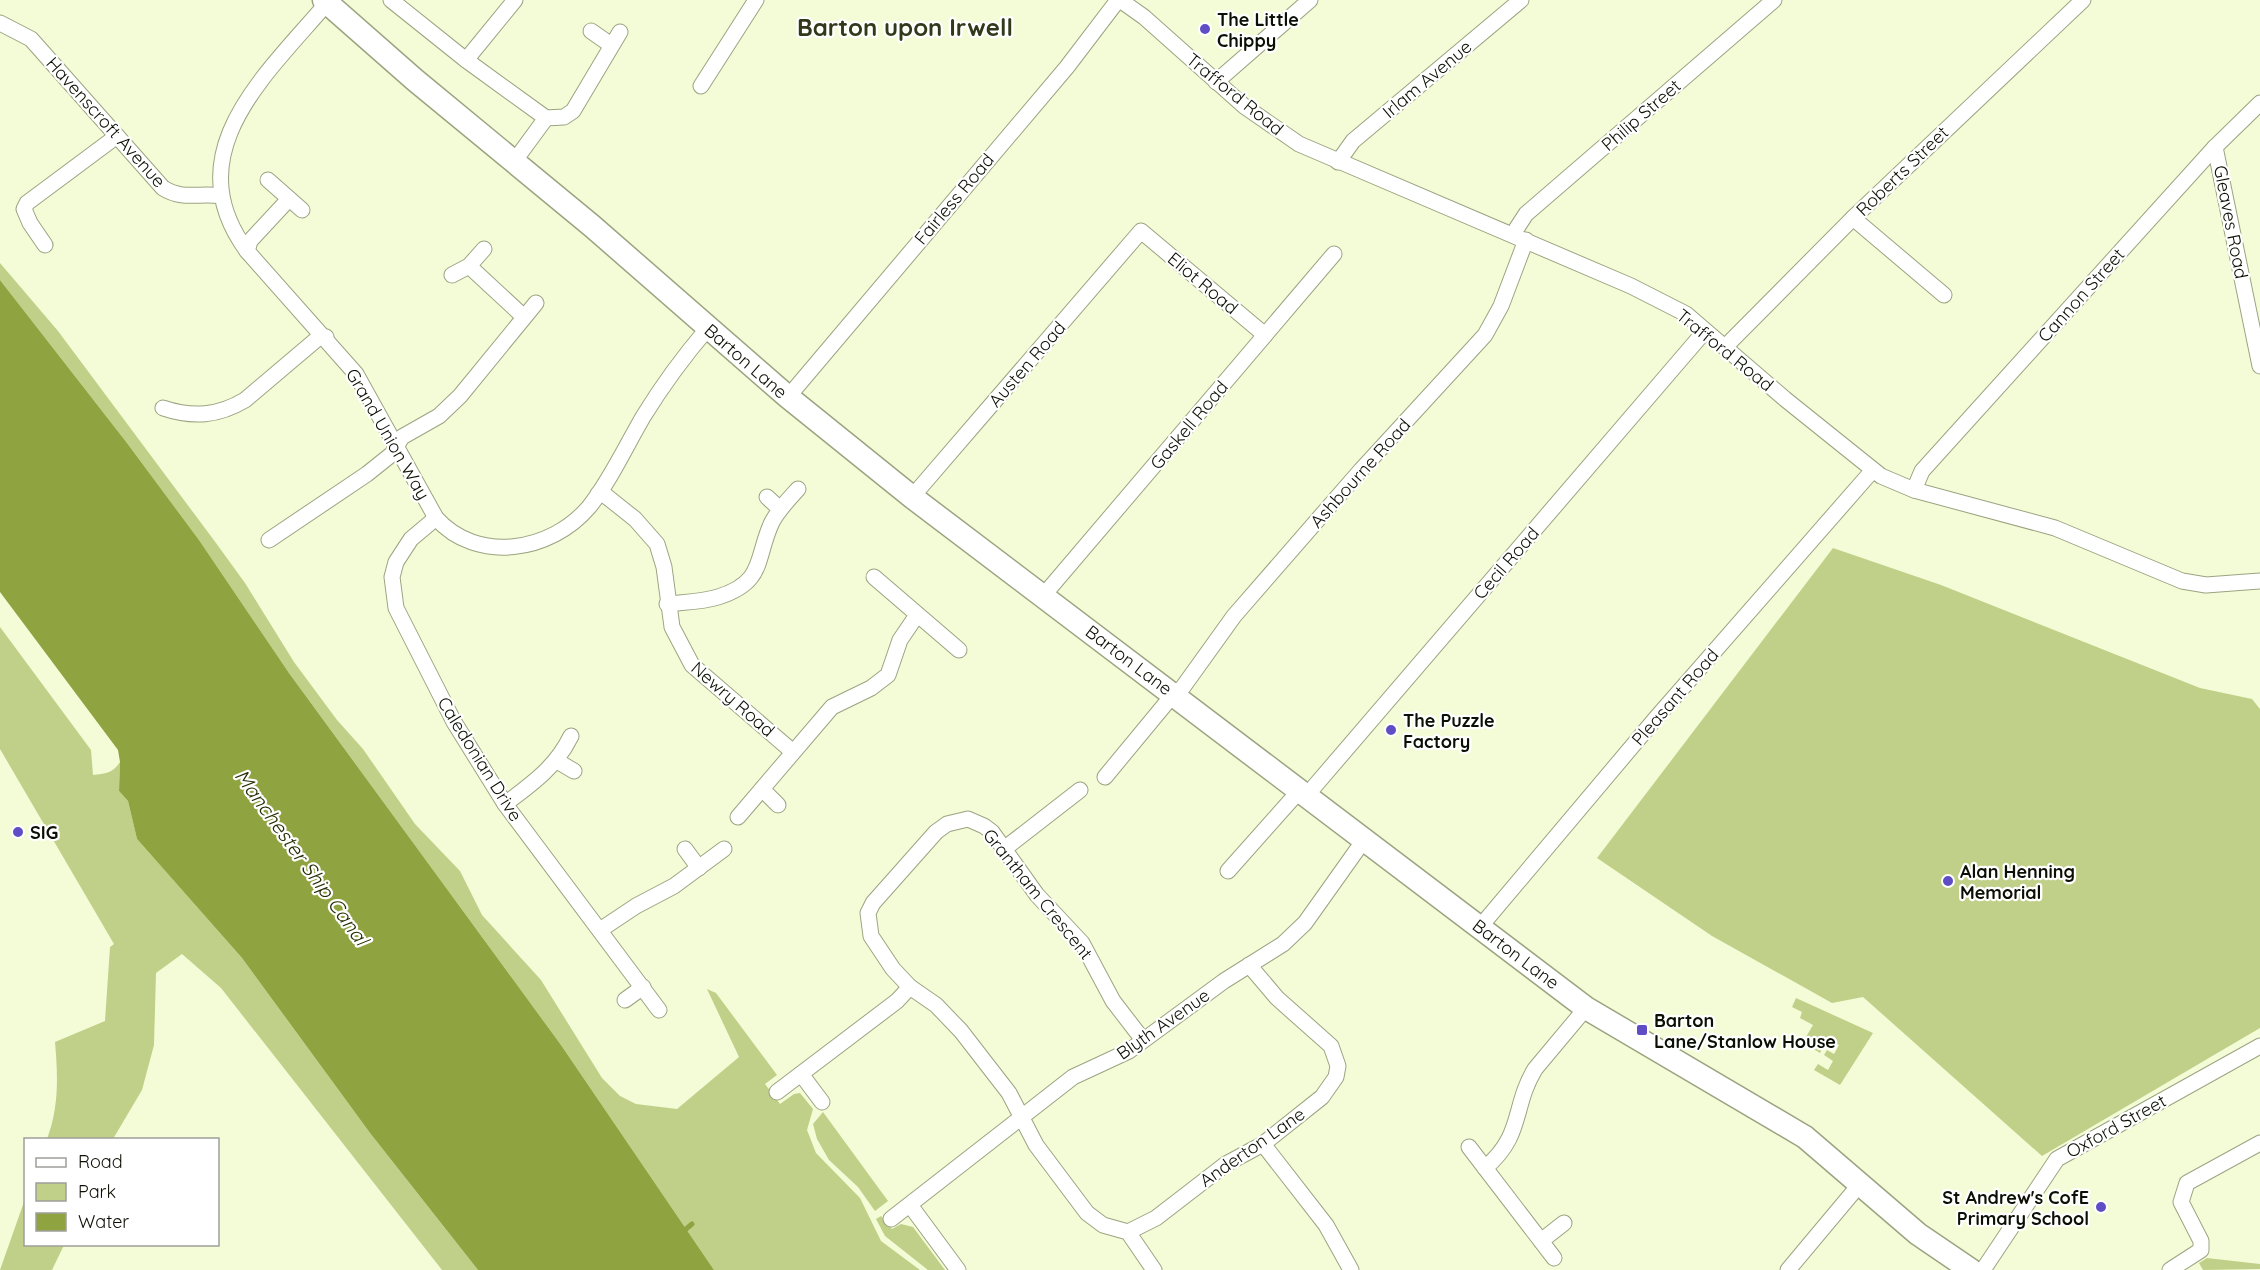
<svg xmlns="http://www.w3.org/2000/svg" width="2260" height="1270" viewBox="0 0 2260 1270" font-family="Quicksand,sans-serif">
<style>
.green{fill:#c0d089}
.water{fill:#90a341}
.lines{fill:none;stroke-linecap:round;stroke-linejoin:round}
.stream{stroke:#90a341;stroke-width:5}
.street-casing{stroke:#9ba481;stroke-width:17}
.secondary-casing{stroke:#9ba481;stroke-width:25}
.street{stroke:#fff;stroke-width:15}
.secondary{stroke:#fff;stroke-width:22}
.poi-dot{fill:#5e4dc5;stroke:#fff;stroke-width:2}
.labels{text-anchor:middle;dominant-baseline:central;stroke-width:4.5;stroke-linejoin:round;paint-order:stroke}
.poi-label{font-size:18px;font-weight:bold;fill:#0c0f04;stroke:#fff;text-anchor:start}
.street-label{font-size:18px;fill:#0c0f04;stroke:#fff}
.water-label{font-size:20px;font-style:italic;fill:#262d03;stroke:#fff}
.district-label{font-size:24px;font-weight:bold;fill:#32391a;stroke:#fff}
</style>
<rect width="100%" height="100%" fill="#f3fcd7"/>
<g class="green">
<polygon points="0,263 58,331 216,543 245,583 294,662 337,720 363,749 415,824 460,871 482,915 541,980 602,1078 620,1096 636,1104 677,1109 739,1057 707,989 716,993 777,1075 765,1084 780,1104 794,1094 800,1093 813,1109 807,1130 816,1153 860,1198 881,1241 920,1270 714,1270 561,1045 289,673 199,540 127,443 0,280"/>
<polygon points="1833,548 1941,585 2200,688 2252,699 2260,709 2260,1028 2042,1156 1863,997 1832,1003 1712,936 1597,858"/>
<path d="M0,627L91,750L93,775C105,774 113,773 120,762L119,791L128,801L137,839L242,958L370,1133L478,1270H442L221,988L182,954L156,973L154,1045L142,1090L113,1139H47C59,1108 58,1076 55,1042L105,1021L110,947L114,944L0,749Z"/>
<polygon points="1796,998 1873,1033 1840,1085 1814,1070 1818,1064 1828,1070 1833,1061 1824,1055 1827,1050 1834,1054 1839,1045 1823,1036 1818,1044 1823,1047 1820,1053 1803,1042 1813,1025 1800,1018 1802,1012 1792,1007"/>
<polygon points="823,1112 888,1201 875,1211 858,1187 829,1160 817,1139 813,1124"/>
<polygon points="25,1199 26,1244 64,1245 52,1270 0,1270"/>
<polygon points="881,1216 892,1229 901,1224 913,1227 945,1270 928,1270 885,1236 876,1219"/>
<polygon points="2207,1258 2260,1264 2260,1269 2203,1270 2199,1263"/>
</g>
<polygon class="water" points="0,280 127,443 199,540 289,673 561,1045 714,1270 478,1270 370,1133 242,958 137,839 128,801 119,791 120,762 118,750 0,592"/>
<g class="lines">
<polyline class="stream" points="686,1229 692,1224"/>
<g class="street-casing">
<g id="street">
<polyline points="391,0 466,60 546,118 564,117 573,111 620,32"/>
<polyline points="1120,0 1144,17 1244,106 1299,144 1631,286 1686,314 1785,399 1881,476 1914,490 2055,528 2182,581 2206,585 2260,581"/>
<path d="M327,3C266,75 175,153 247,251L356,374L436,518C477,564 551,552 589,507C610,481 626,446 643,417C662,386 684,356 708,328"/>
<path d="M0,23L31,39L163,188C184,201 200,192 221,196"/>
<polyline points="591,31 611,45"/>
<polyline points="466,60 515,0"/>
<polyline points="1216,82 1310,0"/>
<polyline points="701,86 756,0"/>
<polyline points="2215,147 2260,366"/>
<polyline points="1338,162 1353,141 1521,0"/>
<polyline points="513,163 546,118"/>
<polyline points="268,180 302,210"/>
<polyline points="1853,218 1944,295"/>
<polyline points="1513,234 1526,214 1774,0"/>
<polyline points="45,245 30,223 24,209 27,203 117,136"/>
<polyline points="247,251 250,241 289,199"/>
<polyline points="469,266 524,317"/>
<polyline points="452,275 469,266 484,249"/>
<polyline points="1725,347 1853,218 2083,0"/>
<polyline points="788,397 1067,67 1118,0"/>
<path d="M163,408C193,418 218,416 245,400L317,339L326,337"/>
<polyline points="1914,490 1922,471 2215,147 2260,103"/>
<polyline points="598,494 606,496 635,519 657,544 664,567 672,627 692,665 793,752"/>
<polyline points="767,497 780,509"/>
<polyline points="912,497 1141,231 1265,335"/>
<polyline points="436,518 411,539 396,562 392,577 396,608 454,722 505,804 659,1010"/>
<polyline points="269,540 367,474 392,454 402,437 439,416 460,396 536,303"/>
<polyline points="874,577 959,650"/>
<polyline points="1043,596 1334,254"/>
<path d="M667,604C684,602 702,602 718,597C766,582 755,558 772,522C779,509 788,500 798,489"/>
<polyline points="557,761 574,771"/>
<polyline points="1105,777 1167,702 1183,687 1234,616 1361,470 1485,335 1501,306 1526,240"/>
<polyline points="762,789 778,805"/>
<polyline points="1307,795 1705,331"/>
<path d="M505,804C532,784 556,767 571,736"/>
<polyline points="738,817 832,707 871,688 888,675 900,640 917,615"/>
<polyline points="685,849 699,868"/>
<polyline points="1004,849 1080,790"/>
<polyline points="1228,871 1300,790"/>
<polyline points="1480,927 1656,718 1873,470"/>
<polyline points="600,930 636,906 674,886 724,849"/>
<polyline points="625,1000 643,987"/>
<polyline points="1143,1040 1113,1001 1082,943 1037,895 992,832 984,826 968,819 947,824 936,832 873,903 868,913 871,936 893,969 910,987 936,1005 961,1031 1009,1093 1036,1145 1087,1213 1103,1225 1128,1232 1154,1270"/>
<polyline points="801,1074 822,1102"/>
<polyline points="777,1092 897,1001 910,987"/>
<polyline points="1263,1144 1326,1225 1351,1270"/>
<polyline points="1469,1147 1554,1258"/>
<path d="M1485,1168C1524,1135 1512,1107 1535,1069L1586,1008"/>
<polyline points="910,1205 958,1270"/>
<polyline points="891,1219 1073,1077 1129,1051 1224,981 1283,944 1305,923 1364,840"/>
<polyline points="1128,1232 1156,1218 1226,1164 1263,1144 1322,1097 1336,1077 1338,1066 1331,1046 1277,998 1249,965"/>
<polyline points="1541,1241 1564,1223"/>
<polyline points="1788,1270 1860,1184"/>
<polyline points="1983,1270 2057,1159 2260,1046"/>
<polyline points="2170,1270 2201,1250 2201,1241 2181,1202 2187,1183 2260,1143"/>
</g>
</g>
<g class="secondary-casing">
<polyline id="secondary" points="324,0 415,80 592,226 788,397 912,497 1586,1008 1805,1137 1918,1234 1971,1270"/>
</g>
<use href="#street" class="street"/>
<use href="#secondary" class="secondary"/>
</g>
<g class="poi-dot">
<circle cx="1205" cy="29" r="6"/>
<circle cx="1391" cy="730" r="6"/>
<circle cx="18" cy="832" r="6"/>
<circle cx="1948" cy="881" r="6"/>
<rect x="1636" y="1024" width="12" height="12" rx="3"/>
<circle cx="2101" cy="1207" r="6"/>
</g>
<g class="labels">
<g class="poi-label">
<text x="1217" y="19">The Little<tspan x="1217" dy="21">Chippy</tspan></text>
<text x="1403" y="720">The Puzzle<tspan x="1403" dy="21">Factory</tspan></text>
<text x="30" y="832">SIG</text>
<text x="1960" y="871">Alan Henning<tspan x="1960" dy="21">Memorial</tspan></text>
<text x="1654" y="1020">Barton<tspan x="1654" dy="21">Lane/Stanlow House</tspan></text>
<text x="2089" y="1197" text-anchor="end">St Andrew's CofE<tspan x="2089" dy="21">Primary School</tspan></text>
</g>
<g class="street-label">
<text transform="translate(1427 79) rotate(-40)">Irlam Avenue</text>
<text transform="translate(1235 94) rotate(39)">Trafford Road</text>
<text transform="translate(1641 115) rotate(-41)">Philip Street</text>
<text transform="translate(106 122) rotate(48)">Havenscroft Avenue</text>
<text transform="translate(1902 171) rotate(-44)">Roberts Street</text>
<text transform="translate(954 199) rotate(-50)">Fairless Road</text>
<text transform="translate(2231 222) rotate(79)">Gleaves Road</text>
<text transform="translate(1203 283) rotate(40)">Eliot Road</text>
<text transform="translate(2081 295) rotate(-48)">Cannon Street</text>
<text transform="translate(1725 350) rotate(39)">Trafford Road</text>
<text transform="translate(746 361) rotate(41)">Barton Lane</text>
<text transform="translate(1027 364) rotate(-49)">Austen Road</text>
<text transform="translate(1189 425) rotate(-50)">Gaskell Road</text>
<text transform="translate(388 434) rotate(60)">Grand Union Way</text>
<text transform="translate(1360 473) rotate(-48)">Ashbourne Road</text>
<text transform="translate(1506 563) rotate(-49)">Cecil Road</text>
<text transform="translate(1129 660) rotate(37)">Barton Lane</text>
<text transform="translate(1675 697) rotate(-49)">Pleasant Road</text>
<text transform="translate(733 699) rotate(41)">Newry Road</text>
<text transform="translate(480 759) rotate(58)">Caledonian Drive</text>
<text transform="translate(1038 894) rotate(51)">Grantham Crescent</text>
<text transform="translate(1516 954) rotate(37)">Barton Lane</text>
<text transform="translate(1163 1024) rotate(-35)">Blyth Avenue</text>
<text transform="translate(2116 1126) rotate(-29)">Oxford Street</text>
<text transform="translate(1252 1147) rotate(-35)">Anderton Lane</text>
</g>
<g class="water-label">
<text transform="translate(302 857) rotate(54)">Manchester Ship Canal</text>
</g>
<g class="district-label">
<text x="905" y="27">Barton upon Irwell</text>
</g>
</g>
<rect x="24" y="1138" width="195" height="108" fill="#ffffff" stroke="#9e9f9b" stroke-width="1.5"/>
<rect x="36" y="1158" width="30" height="9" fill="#ffffff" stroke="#9e9f9b" stroke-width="1.5"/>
<text x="78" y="1168" font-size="18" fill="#0c0f04">Road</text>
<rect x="36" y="1183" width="30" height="18" fill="#c0d089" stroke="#9e9f9b" stroke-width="1.5"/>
<text x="78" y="1198" font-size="18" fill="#0c0f04">Park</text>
<rect x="36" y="1213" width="30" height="18" fill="#90a341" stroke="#9e9f9b" stroke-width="1.5"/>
<text x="78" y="1228" font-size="18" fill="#0c0f04">Water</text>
</svg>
